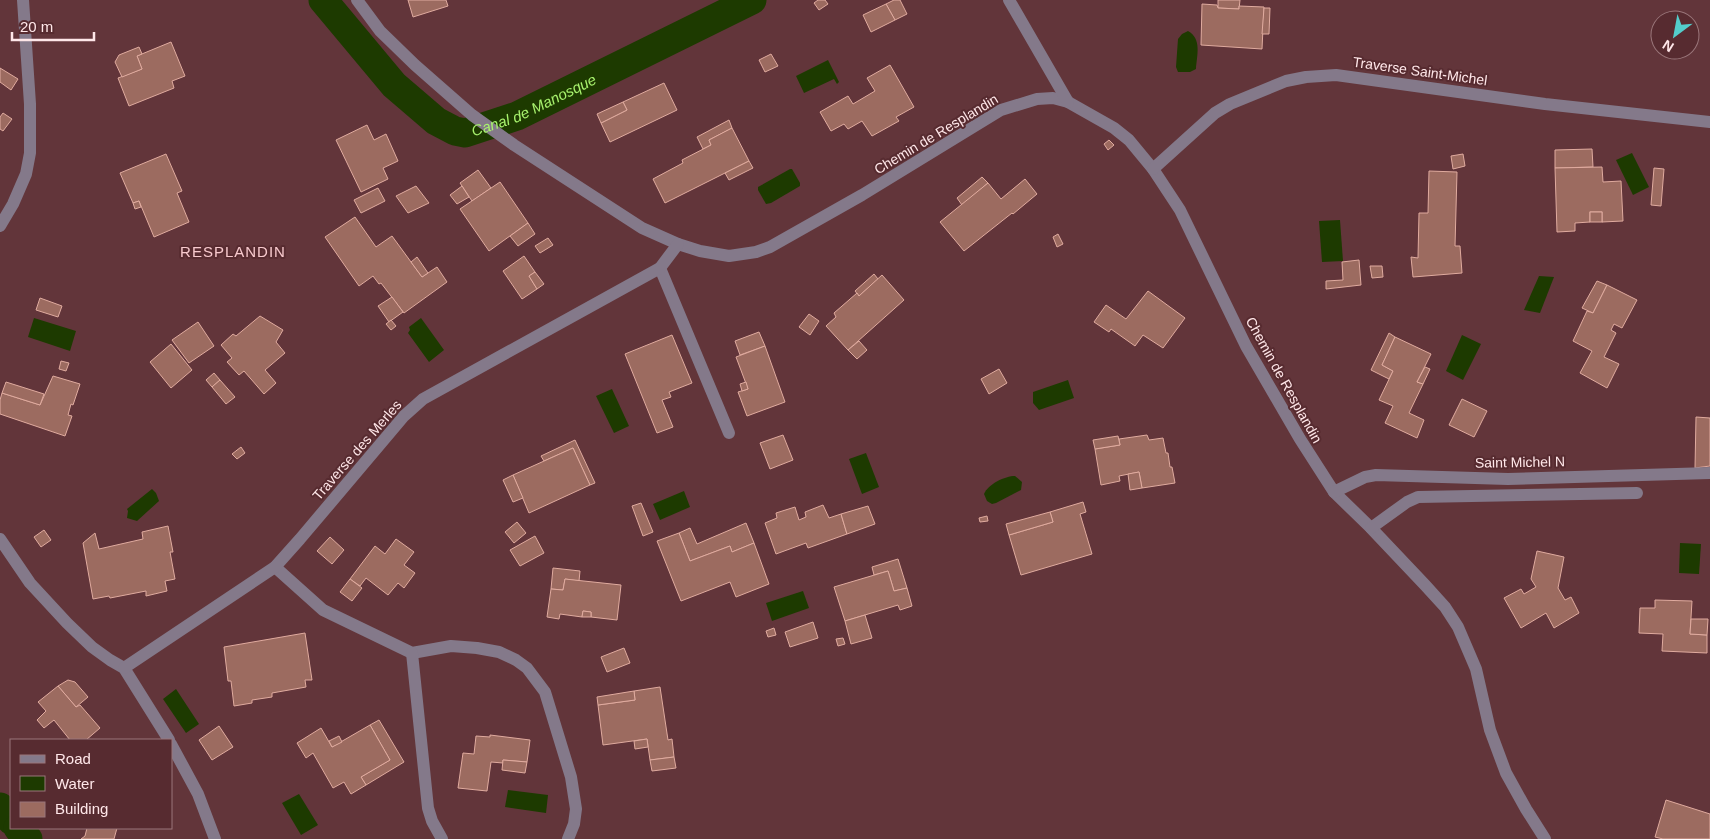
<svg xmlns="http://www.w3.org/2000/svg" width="1710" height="839" viewBox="0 0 1710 839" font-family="Arial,sans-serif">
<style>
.water{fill:#1d3a00}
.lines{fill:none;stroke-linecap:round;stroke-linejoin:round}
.canal{stroke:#1d3a00;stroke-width:29}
.building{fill:#9c6b60;stroke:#e0ab9f}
.minor{stroke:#84798a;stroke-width:12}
.labels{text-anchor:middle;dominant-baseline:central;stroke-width:4;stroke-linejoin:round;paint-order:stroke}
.street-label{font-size:14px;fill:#ffe7e9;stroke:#572b30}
.water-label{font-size:15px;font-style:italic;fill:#a8f26d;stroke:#572b30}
.neighbourhood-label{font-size:15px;letter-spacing:1px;fill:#f8cace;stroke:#572b30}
</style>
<rect width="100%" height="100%" fill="#62353a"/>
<g class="water">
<path d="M1188,31C1202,39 1197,55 1196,69L1190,72H1178L1176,67L1178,39L1182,34Z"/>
<polygon points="828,60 839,82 837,84 834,79 804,93 796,76"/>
<polygon points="1632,153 1649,187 1633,195 1616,160"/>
<polygon points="790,169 792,169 800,183 800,186 771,203 766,204 758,190 758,187"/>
<polygon points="1340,220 1343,261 1322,262 1319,221"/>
<polygon points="1539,276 1554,277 1540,313 1524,310"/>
<polygon points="34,318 76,331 70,351 28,337"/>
<polygon points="421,318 444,350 429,362 408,333 410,330 409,327"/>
<polygon points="1462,335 1481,344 1463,380 1446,371"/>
<polygon points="1068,380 1074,398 1039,410 1033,403 1033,392"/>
<polygon points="612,389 629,426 614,433 596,396"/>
<polygon points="866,453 879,487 862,494 849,459"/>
<path d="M1015,476L1022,482L1021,490L996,503L992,504L987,501L984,494C988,484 1005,476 1015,476Z"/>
<polygon points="152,489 156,493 159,501 137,521 127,518 128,511 127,509"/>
<polygon points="684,491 690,507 660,520 653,504"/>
<polygon points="1680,543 1701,544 1699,574 1679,573"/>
<polygon points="803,591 809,608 772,621 766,603"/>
<polygon points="176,689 199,724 186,733 163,699"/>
<polygon points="508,790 548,795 546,813 505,807"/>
<polygon points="299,794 318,825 301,835 282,803"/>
</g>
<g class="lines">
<g class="canal">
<path id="s1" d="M323,0L394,85L436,121L455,131L465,133L517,116L752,0"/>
<polyline points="0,807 11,820"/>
<polyline points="18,828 28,839"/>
</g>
</g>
<g class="building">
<polygon points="408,0 446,0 448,6 413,17"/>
<polygon points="818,0 825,0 828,4 819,10 814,3"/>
<polygon points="894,0 900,0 907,14 895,20 886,4"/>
<polygon points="1218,0 1240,0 1239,9 1218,8"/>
<polygon points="886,4 895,20 871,32 863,15"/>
<polygon points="1202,4 1217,5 1218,8 1239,9 1239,6 1264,7 1262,49 1201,45"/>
<polygon points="1264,8 1270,8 1269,34 1262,34"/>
<polygon points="171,42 185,76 172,81 174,88 129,106 118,78 142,69 137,56"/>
<polygon points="139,47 142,54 137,56 142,69 122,77 115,62 119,55"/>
<polygon points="771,54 778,66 765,72 759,60"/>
<polygon points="890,65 914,107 896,117 899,121 872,136 862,121 848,129 844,124 831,131 820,112 848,96 853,104 875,91 867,78"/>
<polygon points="0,68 18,79 11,90 0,82"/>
<polygon points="664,83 677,110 610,142 601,123 627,110 623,102"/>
<polygon points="623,102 627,110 601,123 597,114"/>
<polygon points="3,113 12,119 3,131 0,129 0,117"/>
<polygon points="729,120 732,128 709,140 711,145 703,149 697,137"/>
<polygon points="367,125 374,140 386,134 398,161 383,168 388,179 361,192 336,140"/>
<polygon points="732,128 749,161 665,203 653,179 683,163 682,160 711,145 709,140"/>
<polygon points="1109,140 1114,145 1108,150 1104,144"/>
<polygon points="1592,149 1593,167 1555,168 1555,150"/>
<polygon points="166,154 182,191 177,193 189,222 154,237 139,201 133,203 120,173"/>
<polygon points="1463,154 1465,166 1453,169 1451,156"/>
<polygon points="749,161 753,168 729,180 725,173"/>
<polygon points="1602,167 1603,182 1621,181 1623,221 1602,222 1602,212 1590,212 1590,222 1575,223 1575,231 1557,232 1555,168"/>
<polygon points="1654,168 1664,169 1661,206 1651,205"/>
<polygon points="478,170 491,188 472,201 460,183"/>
<polygon points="1429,171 1457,172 1455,246 1460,246 1462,273 1413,277 1411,257 1418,258 1419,213 1428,213"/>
<polygon points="982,177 988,183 962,205 957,198"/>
<polygon points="1025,179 1037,194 1013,214 1012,213 964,251 940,222 988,183 1001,199"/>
<polygon points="500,182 528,223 489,251 460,209"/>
<polygon points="416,186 429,203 408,213 396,196"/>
<polygon points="462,186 469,197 457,204 450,195"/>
<polygon points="378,188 385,201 361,213 354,200"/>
<polygon points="139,201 141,207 135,209 133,203"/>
<rect x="1590" y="212" width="12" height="10"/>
<polygon points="355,217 376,247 392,236 422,277 437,267 447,282 404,313 381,283 379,284 373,276 359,286 325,237"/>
<polygon points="528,223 535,234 518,246 510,236"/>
<polygon points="1058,234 1063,244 1057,247 1053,237"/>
<polygon points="548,238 553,245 540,253 535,246"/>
<polygon points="524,256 535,272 529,276 537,289 522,299 503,271"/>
<polygon points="417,257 428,273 422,277 411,262"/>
<polygon points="1359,260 1361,285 1326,289 1326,281 1343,280 1342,262"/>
<polygon points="1370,266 1382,266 1383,277 1372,278"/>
<polygon points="535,272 544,284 537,289 529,276"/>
<polygon points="874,274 878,279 859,296 855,291"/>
<polygon points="882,275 904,300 848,350 826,326 836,317 834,313 857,293 859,296"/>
<polygon points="1597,281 1607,285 1593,313 1582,308"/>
<polygon points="1607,285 1637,300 1622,328 1614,324 1611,330 1616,333 1604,357 1619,364 1607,388 1580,373 1592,351 1573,341 1587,311 1593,313"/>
<polygon points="1148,291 1185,318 1163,348 1143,335 1135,346 1111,329 1109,332 1094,322 1106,305 1126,319"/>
<polygon points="392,297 403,312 389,322 378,306"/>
<polygon points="40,298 62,306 58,317 36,310"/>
<polygon points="809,314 819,321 810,335 799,327"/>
<polygon points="260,316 283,330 276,342 285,353 265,370 276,383 264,394 244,371 239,375 227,362 232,358 221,345 233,334 236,336"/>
<polygon points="391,320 396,326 391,330 386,324"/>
<polygon points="198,322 214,346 189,363 172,340"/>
<polygon points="759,332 765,346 740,355 735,341"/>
<polygon points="1389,333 1395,337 1382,365 1393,371 1389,379 1371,370"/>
<polygon points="672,335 692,383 669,392 671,397 662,400 673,427 657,433 625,354"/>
<polygon points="1395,337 1431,354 1417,382 1423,384 1409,413 1424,420 1417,438 1385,423 1393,406 1379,400 1393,371 1382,365"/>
<polygon points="859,341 867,350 857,359 848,350"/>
<polygon points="171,344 192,370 171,388 150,362"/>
<polygon points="765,346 785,402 747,416 738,392 748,389 736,357"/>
<polygon points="61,361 69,363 66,371 59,369"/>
<polygon points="1425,367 1430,369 1423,384 1417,382"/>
<polygon points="999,369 1007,383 989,394 981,379"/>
<polygon points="214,373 220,380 212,387 206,380"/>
<polygon points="53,376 80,384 73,405 71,404 68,415 72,416 65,436 0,414 0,400 2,393 40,405"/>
<polygon points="220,380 235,397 226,404 212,387"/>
<polygon points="6,382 44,394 40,405 2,393"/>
<polygon points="746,382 748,389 742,391 740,384"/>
<polygon points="1462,399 1487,411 1474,437 1449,425"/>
<polygon points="1696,417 1710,418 1710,466 1695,468"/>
<polygon points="783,435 793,460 770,469 760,443"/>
<polygon points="1147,435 1149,440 1163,438 1166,453 1168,453 1170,467 1172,467 1175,483 1142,488 1139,472 1119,476 1120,481 1101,485 1095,449 1120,445 1119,439"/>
<polygon points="1118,436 1120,445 1095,449 1093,440"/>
<polygon points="575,440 595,483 590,485 573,448 544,461 541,456"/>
<polygon points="241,447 245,453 237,459 232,454"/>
<polygon points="573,448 590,485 529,513 513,475"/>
<polygon points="1139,472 1142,488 1130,490 1128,474"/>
<polygon points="513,475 523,498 513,502 503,480"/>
<polygon points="1083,502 1086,512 1080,514 1092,554 1021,575 1009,535 1053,522 1050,512"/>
<polygon points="641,503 653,532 643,536 632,506"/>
<polygon points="823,505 829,518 841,514 847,534 808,548 806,543 776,554 765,523 777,518 776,513 795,507 799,520 806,517 805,512"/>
<polygon points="868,506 875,524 847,534 841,514"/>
<polygon points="1050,512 1053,522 1009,535 1006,524"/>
<polygon points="987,516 988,521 980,522 979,518"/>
<polygon points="517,522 526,533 514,543 505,532"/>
<polygon points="746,523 754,543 732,552 730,546 690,561 679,533 690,528 697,544"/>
<polygon points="168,526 173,552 170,552 175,579 165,581 167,591 146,596 146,591 110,598 109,596 93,599 83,543 95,533 99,549 143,539 142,532"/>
<polygon points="44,530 51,540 41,547 34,537"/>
<polygon points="679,533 690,561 730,546 732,552 754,543 769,584 736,597 730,582 681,601 657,541"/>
<polygon points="535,536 544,553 520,566 510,550"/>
<polygon points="330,537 344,550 332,564 317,551"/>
<polygon points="396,539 414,552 404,565 415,573 404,588 398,583 388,595 366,578 360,586 350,579 375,546 385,554"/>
<polygon points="1537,551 1564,557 1558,588 1565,600 1571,597 1579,613 1554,628 1546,613 1521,628 1504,598 1521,589 1524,594 1536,587 1531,579"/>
<polygon points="898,559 907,588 894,591 888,571 874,575 872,567"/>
<polygon points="553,568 580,571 579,581 565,579 563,590 551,589"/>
<polygon points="888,571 894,591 907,588 912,606 900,610 898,605 845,621 834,587"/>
<polygon points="350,579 362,588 352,601 340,592"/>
<polygon points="565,579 621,585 617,620 591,617 591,612 583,611 582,617 560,614 559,619 547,617 551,589 563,590"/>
<polygon points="1655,600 1692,601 1690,634 1707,635 1707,653 1662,651 1663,634 1639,633 1640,608 1655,608"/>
<polygon points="583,611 591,612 591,617 582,617"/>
<polygon points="865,615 872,638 851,644 845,621"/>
<polygon points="1691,619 1708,619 1707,635 1690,634"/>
<polygon points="813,622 818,638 790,647 785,632"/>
<polygon points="774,628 776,635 768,637 766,631"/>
<polygon points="305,633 312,680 305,680 306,687 272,693 272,697 252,700 252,703 234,706 231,681 228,681 224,647"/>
<polygon points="843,638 845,644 838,646 836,639"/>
<polygon points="624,648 630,663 607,672 601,657"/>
<polygon points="68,680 75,682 88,697 76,707 58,686"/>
<polygon points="58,686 76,707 80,705 100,728 86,740 70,740 54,720 44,728 37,720 46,711 38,702"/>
<polygon points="660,687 668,740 672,739 674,757 650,760 647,739 603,745 598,705 635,700 634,691"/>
<polygon points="634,691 635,700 598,705 597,697"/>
<polygon points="379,720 404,762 366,785 361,777 390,760 370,725"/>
<polygon points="370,725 390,760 361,777 366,785 351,794 344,782 333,788 313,753 306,758 297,743 321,728 332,747"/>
<polygon points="219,726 233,747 212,760 199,740"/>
<polygon points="490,735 530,740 527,762 503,760 503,763 491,762 487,791 458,788 463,753 474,754 476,736 490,737"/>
<polygon points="339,736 342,742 332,747 329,741"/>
<polygon points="647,739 648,747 635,749 634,741"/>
<polygon points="674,757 676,768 652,771 650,760"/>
<polygon points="503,760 527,762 525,773 502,770"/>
<polygon points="1666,800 1710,814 1710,839 1663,839 1655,837"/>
<polygon points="87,828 117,828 114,839 81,839 85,836"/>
</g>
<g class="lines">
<g class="minor">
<polyline points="357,0 380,31 415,65 472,115 514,145 642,228 678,244 700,251 729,256 756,252 770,247 862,195 1001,110 1037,99 1053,98 1068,102 1114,128 1129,140 1153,169 1180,210 1246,346 1300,439 1334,492 1371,528 1425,585 1445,607 1458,627 1476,669 1490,730 1506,773 1526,809 1545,839"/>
<polyline points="1009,0 1068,102"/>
<polyline points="1153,169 1215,113 1230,104 1286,81 1306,77 1336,75 1545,104 1710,122"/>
<polyline points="0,226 13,204 26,174 30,153 30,104 23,0"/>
<polyline points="660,268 729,433"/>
<polyline points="1334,492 1365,477 1376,475 1508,479 1710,473"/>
<polyline points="1371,528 1407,502 1418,497 1637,493"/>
<polyline points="0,539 30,583 67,623 92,647 110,660 124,668 169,740"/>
<polyline points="275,567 323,610 412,653 451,646 477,648 499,652 516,660 527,668 545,692 571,777 576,809 574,824 568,839"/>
<polyline points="412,653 428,808 432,821 442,839"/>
<polyline points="124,668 275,567 300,539 404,416 423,399 660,268 678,244"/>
<polyline points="171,744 198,794 215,839"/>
</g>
</g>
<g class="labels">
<g class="street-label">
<text transform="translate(1420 71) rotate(8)">Traverse Saint-Michel</text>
<text transform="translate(936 134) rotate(-31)">Chemin de Resplandin</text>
<text transform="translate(1284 380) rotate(61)">Chemin de Resplandin</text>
<text transform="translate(357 450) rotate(-49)">Traverse des Merles</text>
<text transform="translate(1520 462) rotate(-1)">Saint Michel N</text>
</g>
<g class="water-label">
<text stroke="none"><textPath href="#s1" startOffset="272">Canal de Manosque</textPath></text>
</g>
<g class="neighbourhood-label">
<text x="233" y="251">RESPLANDIN</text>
</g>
</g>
<rect x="10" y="739" width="162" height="90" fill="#572b30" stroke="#9a767a"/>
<rect x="20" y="755" width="25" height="8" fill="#84798a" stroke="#9a767a"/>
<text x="55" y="764" font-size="15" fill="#ffe7e9">Road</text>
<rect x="20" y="776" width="25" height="15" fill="#1d3a00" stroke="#9a767a"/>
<text x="55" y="789" font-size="15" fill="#ffe7e9">Water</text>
<rect x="20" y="802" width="25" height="15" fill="#9c6b60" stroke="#9a767a"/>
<text x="55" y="814" font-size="15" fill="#ffe7e9">Building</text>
<g transform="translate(1675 35) rotate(212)"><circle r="24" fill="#572b30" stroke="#9a767a"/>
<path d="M0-4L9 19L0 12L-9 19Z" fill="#53cdcb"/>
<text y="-8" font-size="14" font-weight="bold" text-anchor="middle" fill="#ffe7e9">N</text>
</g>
<path d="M12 32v8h82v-8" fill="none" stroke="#ffe7e9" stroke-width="2.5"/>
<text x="20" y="32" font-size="15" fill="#ffe7e9" stroke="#572b30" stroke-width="4" paint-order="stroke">20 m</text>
</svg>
